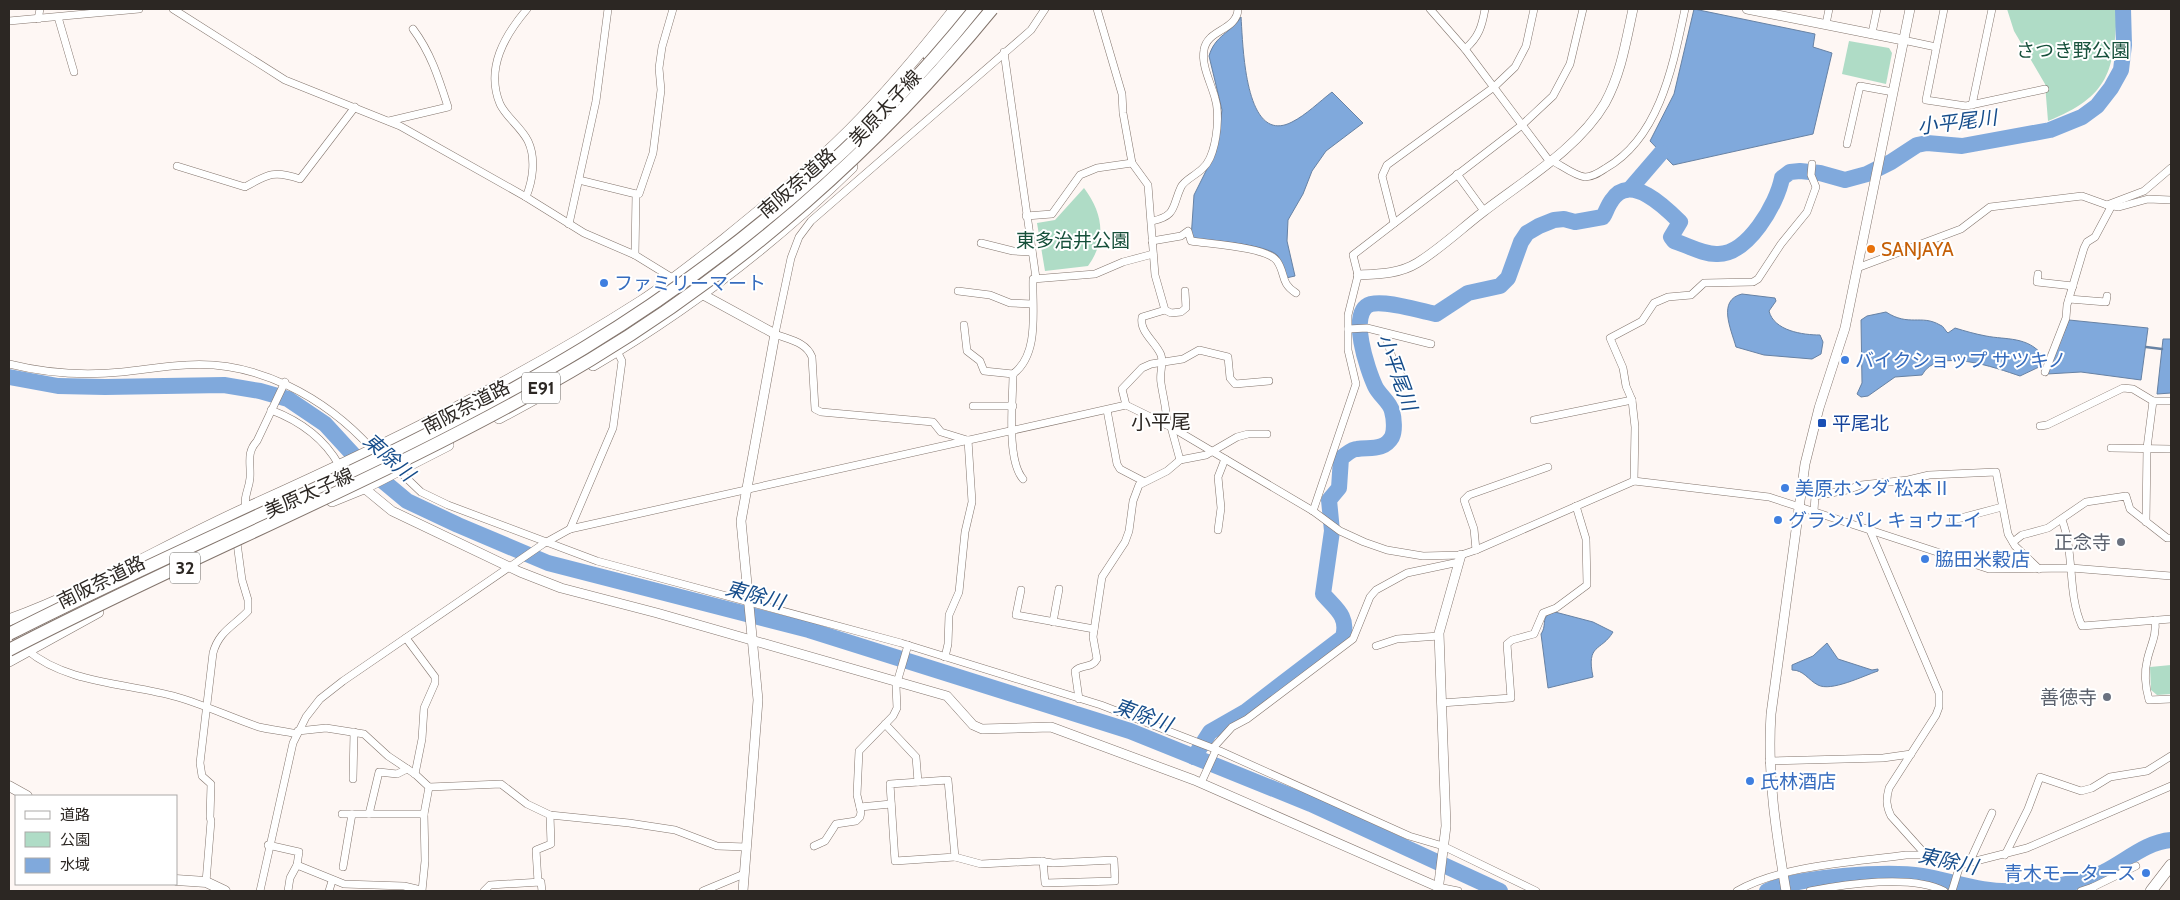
<svg xmlns="http://www.w3.org/2000/svg" width="2180" height="900" viewBox="0 0 2180 900" font-family="Cabin,'Noto Sans JP',sans-serif">
<style>
.green{fill:#afdcc6}
.water{fill:#80a9dc;stroke:#6782a4}
.lines{fill:none;stroke-linecap:round;stroke-linejoin:round}
.stream{stroke:#6782a4;stroke-width:2.5}
.river{stroke:#80a9dc;stroke-width:16}
.minor-casing{stroke:#83756d;stroke-width:8}
.tertiary-casing{stroke:#83756d;stroke-width:10}
.secondary-casing{stroke:#83756d;stroke-width:11}
.primary-casing{stroke:#83756d;stroke-width:12}
.motorway-casing{stroke:#83756d;stroke-width:14}
.minor{stroke:#fff;stroke-width:7}
.tertiary{stroke:#fff;stroke-width:9}
.secondary{stroke:#fff;stroke-width:10}
.primary{stroke:#fff;stroke-width:11}
.motorway{stroke:#fff;stroke-width:12}
.motorway-bridge-casing{stroke:#83756d;stroke-width:14;stroke-linecap:butt}
.motorway-bridge{stroke:#fff;stroke-width:12}
.food-dot{fill:#e8710a;stroke:#fff;stroke-width:2}
.shop-dot{fill:#3f7fe0;stroke:#fff;stroke-width:2}
.transit-dot{fill:#1a4fb4;stroke:#fff;stroke-width:2}
.worship-dot{fill:#6b7280;stroke:#fff;stroke-width:2}
.labels{text-anchor:middle;dominant-baseline:central;stroke-width:4;stroke-linejoin:round;paint-order:stroke}
.shield{fill:#fff;stroke:#6b6865;stroke-width:1}
.shield-label{font-size:18px;font-weight:bold;fill:#2c2723}
.park-label{font-size:19px;fill:#16503b;stroke:#fff}
.street-label{font-size:19px;fill:#2c2723;stroke:#fff}
.food-label{font-size:19px;fill:#c56008;stroke:#fff;text-anchor:start}
.shop-label{font-size:19px;fill:#366cbe;stroke:#fff;text-anchor:start}
.transit-label{font-size:19px;fill:#164399;stroke:#fff;text-anchor:start}
.worship-label{font-size:19px;fill:#5b616d;stroke:#fff;text-anchor:end}
.water-label{font-size:20px;font-style:italic;fill:#154c8a;stroke:#fff}
.neighbourhood-label{font-size:20px;fill:#2c2723;stroke:#fff}
</style>
<rect width="100%" height="100%" fill="#fef7f4"/>
<g class="green">
<path d="M2007,9H2117C2114,71 2110,96 2048,121L2045,84L2014,31Z"/>
<polygon points="1849,41 1889,48 1892,53 1886,84 1842,74"/>
<path d="M1084,188C1103,213 1107,240 1088,266L1045,271L1037,223L1055,220Z"/>
<polygon points="2171,665 2171,694 2157,695 2151,690 2150,667"/>
</g>
<g class="water">
<polygon points="1694,9 1815,34 1813,47 1832,53 1813,134 1673,165 1650,141 1674,94"/>
<path d="M1241,17C1243,43 1244,147 1292,122C1306,115 1319,102 1332,92L1363,123L1326,151L1312,171L1303,194L1288,220L1287,241L1295,276L1286,278C1283,271 1282,262 1278,256C1268,244 1207,240 1191,239L1194,195L1216,151L1222,110L1209,56C1215,35 1231,33 1241,17Z"/>
<path d="M1742,294L1775,298L1776,301L1769,311C1774,331 1803,335 1820,335L1823,342L1821,354L1812,359L1764,355L1736,347C1731,329 1717,300 1742,294Z"/>
<path d="M1886,312C1909,327 1921,314 1940,325C1944,326 1945,331 1948,333L1955,328C1965,331 1975,334 1986,336C2006,340 2028,336 2043,356L2039,367L2020,376C1996,368 1937,346 1922,375L1895,377L1868,396L1861,397L1857,394L1862,383L1861,320L1867,316Z"/>
<polygon points="2069,320 2148,328 2141,380 2081,372 2047,374"/>
<polygon points="2163,339 2171,339 2171,393 2157,394"/>
<path d="M1555,612L1593,622L1613,632C1601,652 1586,643 1593,677L1548,688L1541,634C1548,624 1539,616 1555,612Z"/>
<path d="M1827,643L1838,659L1872,670L1878,669V671C1863,676 1831,692 1818,685C1808,680 1804,670 1792,670V665L1813,656Z"/>
</g>
<g class="lines">
<polyline class="stream" points="2146,347 2162,349"/>
<g class="river">
<polyline points="1630,189 1661,153"/>
<polyline points="9,377 58,386 105,387 224,385 260,391 288,399 325,424 359,461 407,501 458,525 548,563 809,630 1130,731 1311,804 1500,891"/>
<path d="M1194,757L1210,732L1245,712L1343,637C1349,616 1335,608 1323,594L1332,531L1329,500L1339,488L1341,458C1346,455 1351,449 1357,449C1370,447 1384,451 1392,437C1395,431 1394,418 1392,411C1390,402 1379,395 1375,386C1368,371 1347,311 1371,304C1387,300 1419,311 1436,314L1468,293L1500,286L1508,278L1521,242L1527,233L1539,226L1554,220L1564,219L1575,222L1603,217C1606,212 1608,205 1612,200C1630,172 1666,208 1680,222L1671,237L1674,241C1687,245 1704,255 1718,254C1748,254 1777,204 1782,178L1790,172L1800,171L1820,173L1845,180L1867,174L1891,162L1917,145L1927,143L1962,146L2050,130L2082,117L2097,106L2111,88L2121,70L2124,45L2123,9"/>
<path d="M1767,891C1799,877 1887,870 1922,876C1953,881 1982,893 2015,891C2045,888 2076,885 2104,872C2126,861 2146,842 2171,840"/>
</g>
<g class="minor-casing">
<g id="minor">
<polyline points="173,9 285,80 400,126 526,197 584,233 635,255 674,279"/>
<polyline points="1097,9 1122,94 1123,113 1132,163 1148,185 1155,275 1165,310 1171,313 1181,312 1186,308 1185,291"/>
<polyline points="1430,9 1465,49 1550,162"/>
<polyline points="1944,9 1926,100 1966,106 2045,89"/>
<polyline points="58,17 74,72"/>
<polyline points="38,19 40,9"/>
<polyline points="9,21 139,9"/>
<polyline points="1826,24 1829,9"/>
<polyline points="1872,33 1877,9"/>
<polyline points="1903,40 1936,47"/>
<path d="M1465,49C1479,37 1482,26 1485,9"/>
<polyline points="1004,52 1036,278"/>
<polyline points="1972,105 1992,9"/>
<path d="M389,121L448,107C439,79 431,53 413,29"/>
<polyline points="1847,144 1860,86 1893,92"/>
<path d="M1551,160C1561,165 1575,176 1585,177C1593,177 1600,172 1606,168C1660,137 1673,65 1685,9"/>
<path d="M177,166L245,187C268,174 274,170 300,179L355,107"/>
<polyline points="1457,174 1484,211"/>
<polyline points="579,180 636,194 635,255"/>
<polyline points="636,194 639,194 653,153 661,90 659,68 662,47 673,9"/>
<path d="M526,197C533,180 536,158 528,141C521,127 506,117 500,104C485,68 505,35 527,9"/>
<polyline points="2107,205 2119,207 2148,199 2171,200"/>
<polyline points="1026,216 1052,214 1080,175 1097,168 1132,163"/>
<path d="M1152,221C1177,216 1172,206 1181,187C1186,177 1203,174 1210,158C1217,142 1220,114 1215,98C1211,83 1201,65 1204,50C1207,29 1237,31 1238,9"/>
<polyline points="1394,223 1382,176 1387,165 1494,87 1515,67 1526,46 1534,9"/>
<polyline points="569,224 596,101 608,9"/>
<path d="M1152,241L1181,236L1188,231L1191,241C1209,244 1267,247 1277,261C1286,274 1280,283 1296,293"/>
<polyline points="981,243 1013,251 1032,252"/>
<polyline points="1857,268 1961,229 1990,207 2082,196 2107,205 2144,191 2171,168"/>
<polyline points="2038,274 2037,282 2073,286"/>
<polyline points="958,291 990,295 1010,303 1032,304"/>
<polyline points="2069,299 2106,302 2107,296"/>
<path d="M1165,310L1142,317C1139,332 1156,342 1161,355C1164,364 1159,373 1161,383C1163,397 1167,410 1167,425"/>
<path d="M964,325L967,351L980,361L984,371L1013,374C1040,354 1032,309 1033,279L1095,274L1123,262L1153,254"/>
<polyline points="1348,329 1367,328 1431,344"/>
<polyline points="1385,333 1394,364 1407,385"/>
<path d="M9,364C45,373 84,376 122,372C143,370 164,366 186,365C257,360 325,397 372,449"/>
<polyline points="2045,372 2066,318 2067,305 2084,248 2087,242 2095,237 2111,207"/>
<path d="M1013,374C1013,400 1006,459 1023,479"/>
<polyline points="1126,405 1122,389 1142,368 1151,364 1183,359 1199,350 1228,357 1230,378 1235,384 1269,381"/>
<polyline points="973,406 1013,406"/>
<path d="M271,410C300,421 324,438 339,465"/>
<polyline points="1107,410 1117,464 1120,469 1143,481"/>
<polyline points="1534,420 1632,400"/>
<polyline points="2040,426 2047,425 2123,388 2133,389 2153,401 2171,401"/>
<polyline points="1171,427 1180,460"/>
<path d="M967,440L941,432L933,422L821,412L815,409L812,357C806,342 790,340 775,334L791,258L799,237L811,221L1031,30L1045,9"/>
<polyline points="2111,448 2171,449"/>
<polyline points="399,471 421,492 448,505 597,561 901,643 1101,705 1220,751 1409,836 1443,846 1536,891"/>
<polyline points="1634,481 1635,427 1632,400 1626,386 1623,368 1610,338 1642,321 1654,303 1668,297 1691,295 1704,283 1753,282 1758,279 1781,244 1807,212 1816,187 1811,175 1812,164"/>
<path d="M246,509C243,496 249,490 250,478C251,463 246,453 257,441L285,382"/>
<polyline points="1313,511 1356,384 1348,350 1348,315 1358,275 1353,255 1522,125 1553,96 1570,64 1583,9"/>
<polyline points="1814,511 1815,496 1847,490 1861,485 1908,480 1929,475 1996,472 2008,534 2015,546 2039,569"/>
<polyline points="1953,520 2002,507"/>
<path d="M2062,520C2075,554 2067,593 2082,626L2171,619"/>
<polyline points="2146,522 2147,448 2153,401"/>
<path d="M1869,528L1939,693V707L1936,715L1889,788C1886,799 1886,806 1891,816L1926,855"/>
<polyline points="570,529 613,428 622,361 617,351"/>
<polyline points="1218,530 1221,508 1218,477 1225,459"/>
<polyline points="2013,542 2022,535 2048,528 2086,502 2126,496 2130,509 2167,538 2171,538"/>
<polyline points="1476,550 1474,529 1464,500 1469,495 1548,467"/>
<polyline points="1021,590 1016,615 1094,629"/>
<path d="M2155,620C2157,636 2150,646 2147,661C2144,673 2146,689 2149,700L2171,699"/>
<polyline points="1053,622 1059,589"/>
<polyline points="406,638 435,677 435,683 424,708 422,739 415,774"/>
<polyline points="1376,646 1397,639 1439,636"/>
<path d="M27,650C67,684 128,683 177,697C205,705 232,718 259,727C271,730 285,731 297,734"/>
<polyline points="945,657 948,644 949,615 959,592 965,532 972,502 968,440"/>
<path d="M1079,699L1075,671C1081,664 1092,669 1097,659L1093,637L1102,577L1125,542L1129,531L1133,501L1139,485L1167,471L1180,460L1206,455L1237,437L1248,434H1267"/>
<polyline points="1441,703 1511,698 1507,644 1512,640 1534,634 1543,613 1556,608 1587,585 1586,539 1576,506"/>
<polyline points="885,724 916,757 918,782"/>
<polyline points="298,731 326,728 364,734 388,756 415,774 429,787 501,784 527,804 550,815 629,823 675,830 717,846 747,847"/>
<polyline points="1213,748 1232,727 1247,719 1353,639 1370,597 1376,590 1407,573 1459,562"/>
<polyline points="1769,761 1883,758 1911,754"/>
<polyline points="353,779 354,732"/>
<polygon points="948,780 955,857 895,861 890,784"/>
<polyline points="1201,783 1216,750"/>
<polyline points="860,807 891,804"/>
<polyline points="342,814 424,814"/>
<polyline points="369,814 379,772 397,774 407,769"/>
<polyline points="268,845 299,852 297,865"/>
<polyline points="814,846 825,841 836,824 856,821 860,817 861,812 857,795 859,751 893,716 897,708 896,686 908,645"/>
<polyline points="2005,855 2028,809 2040,777 2081,791 2092,788 2110,777 2147,771 2171,756"/>
<polyline points="955,857 981,864 1039,861 1053,863 1114,860 1115,881 1045,883 1043,861"/>
<polyline points="1970,861 1992,813"/>
<polyline points="343,867 352,814"/>
<path d="M206,882L211,821L210,817L211,784L202,776L200,763L213,653C219,631 234,626 248,611V600L242,580L237,543"/>
<polyline points="538,882 536,850 551,844 550,815"/>
<polyline points="1438,887 1458,891"/>
<polyline points="2093,887 2136,866"/>
<polyline points="260,891 293,743 306,717 320,699 343,681 543,544 570,529 1126,405 1171,427 1313,511 1340,531 1364,542 1387,550 1423,556 1461,555 1476,550 1634,481 1769,497 1989,569 2071,568 2171,576"/>
<polyline points="288,891 290,878 297,865 344,884 404,886 421,890"/>
<polyline points="329,891 332,881"/>
<polyline points="422,891 425,861 424,814 429,787"/>
<polyline points="484,891 490,885 541,882 542,891"/>
<polyline points="703,891 744,874"/>
<path d="M1737,891C1782,865 1856,862 1906,855H1926L1960,865L2027,848L2171,786"/>
<path d="M1810,891C1845,884 1912,874 1944,891"/>
<polyline points="1952,891 1960,865"/>
<polyline points="2081,891 2093,887 2093,891"/>
</g>
</g>
<g class="tertiary-casing">
<g id="tertiary">
<polyline points="1747,9 1903,40"/>
<path d="M1358,275C1378,274 1399,274 1417,263C1440,249 1462,228 1483,212C1523,181 1579,148 1605,103C1621,74 1626,41 1633,9"/>
<polyline points="698,292 775,334 741,521 758,700 743,891"/>
<polyline points="364,488 392,511 520,572 561,588 657,613 947,696 973,725 982,729 1051,727 1194,780 1438,887"/>
<polyline points="1438,891 1446,826 1439,633 1461,555"/>
<path d="M1786,891C1776,832 1767,775 1771,714L1805,464L1819,408L1845,328L1910,9"/>
</g>
</g>
<g class="secondary-casing">
<g id="secondary">
<polyline points="9,786 27,796"/>
<polyline points="176,880 206,882 225,891"/>
</g>
</g>
<g class="primary-casing">
<g id="primary">
<path d="M593,365C687,310 774,243 852,167"/>
<polyline points="499,418 547,392"/>
<polyline points="332,501 364,488 448,445"/>
<path d="M9,620C92,590 167,544 247,508C383,447 517,381 642,301C671,282 698,260 725,239C768,204 811,169 850,130C888,92 922,51 955,9"/>
<polyline points="9,661 98,612"/>
<polyline points="2151,891 2171,865"/>
</g>
</g>
<g class="motorway-casing">
<polyline id="motorway" points="929,55 964,9"/>
</g>
<use href="#minor" class="minor"/>
<use href="#tertiary" class="tertiary"/>
<use href="#secondary" class="secondary"/>
<use href="#primary" class="primary"/>
<use href="#motorway" class="motorway"/>
<g class="motorway-bridge-casing">
<g id="motorway-bridge">
<path d="M9,634C199,537 401,459 584,348C729,260 869,142 975,9"/>
<path d="M9,650C201,550 404,471 590,360C743,268 879,147 992,9"/>
</g>
</g>
<use href="#motorway-bridge" class="motorway-bridge"/>
</g>
<circle class="food-dot" cx="1871" cy="249" r="5"/>
<g class="shop-dot">
<circle cx="604" cy="283" r="5"/>
<circle cx="1845" cy="360" r="5"/>
<circle cx="1785" cy="488" r="5"/>
<circle cx="1778" cy="520" r="5"/>
<circle cx="1925" cy="559" r="5"/>
<circle cx="1750" cy="781" r="5"/>
<circle cx="2146" cy="873" r="5"/>
</g>
<rect class="transit-dot" x="1817" y="418" width="10" height="10" rx="2.5"/>
<g class="worship-dot">
<circle cx="2121" cy="542" r="5"/>
<circle cx="2107" cy="697" r="5"/>
</g>
<g class="labels">
<g class="shield">
<rect x="522" y="372.5" width="38" height="31" rx="4"/>
<rect x="170" y="552.5" width="30" height="31" rx="4"/>
</g>
<g class="shield-label">
<text x="541" y="388">E91</text>
<text x="185" y="568">32</text>
</g>
<g class="park-label">
<text x="2073" y="50">さつき野公園</text>
<text x="1073" y="240">東多治井公園</text>
</g>
<g class="street-label">
<text transform="translate(885 108) rotate(-47)">美原太子線</text>
<text transform="translate(797 183) rotate(-41)">南阪奈道路</text>
<text transform="translate(466 407) rotate(-27)">南阪奈道路</text>
<text transform="translate(309 493) rotate(-24)">美原太子線</text>
<text transform="translate(101 582) rotate(-26)">南阪奈道路</text>
</g>
<g class="food-label">
<text x="1881" y="249">SANJAYA</text>
</g>
<g class="shop-label">
<text x="614" y="283">ファミリーマート</text>
<text x="1855" y="360">バイクショップ サツキノ</text>
<text x="1795" y="488">美原ホンダ 松本Ⅱ</text>
<text x="1788" y="520">グランパレ キョウエイ</text>
<text x="1935" y="559">脇田米穀店</text>
<text x="1760" y="781">氏林酒店</text>
<text x="2136" y="873" text-anchor="end">青木モータース</text>
</g>
<g class="transit-label">
<text x="1832" y="423">平尾北</text>
</g>
<g class="worship-label">
<text x="2111" y="542">正念寺</text>
<text x="2097" y="697">善徳寺</text>
</g>
<g class="water-label">
<text transform="translate(1957 122) rotate(-7)">小平尾川</text>
<text transform="translate(1397 372) rotate(70)">小平尾川</text>
<text transform="translate(389 457) rotate(42)">東除川</text>
<text transform="translate(755 595) rotate(15)">東除川</text>
<text transform="translate(1143 715) rotate(20)">東除川</text>
<text transform="translate(1948 861) rotate(12)">東除川</text>
</g>
<g class="neighbourhood-label">
<text x="1161" y="422">小平尾</text>
</g>
</g>
<rect width="2180" height="900" fill="none" stroke="#2c2723" stroke-width="20"/>
<rect x="15" y="795" width="162" height="90" fill="#ffffff" stroke="#aba9a7"/>
<rect x="25" y="811" width="25" height="8" fill="#ffffff" stroke="#aba9a7"/>
<text x="60" y="820" font-size="15" fill="#2c2723">道路</text>
<rect x="25" y="832" width="25" height="15" fill="#afdcc6" stroke="#aba9a7"/>
<text x="60" y="845" font-size="15" fill="#2c2723">公園</text>
<rect x="25" y="858" width="25" height="15" fill="#80a9dc" stroke="#aba9a7"/>
<text x="60" y="870" font-size="15" fill="#2c2723">水域</text>
</svg>
